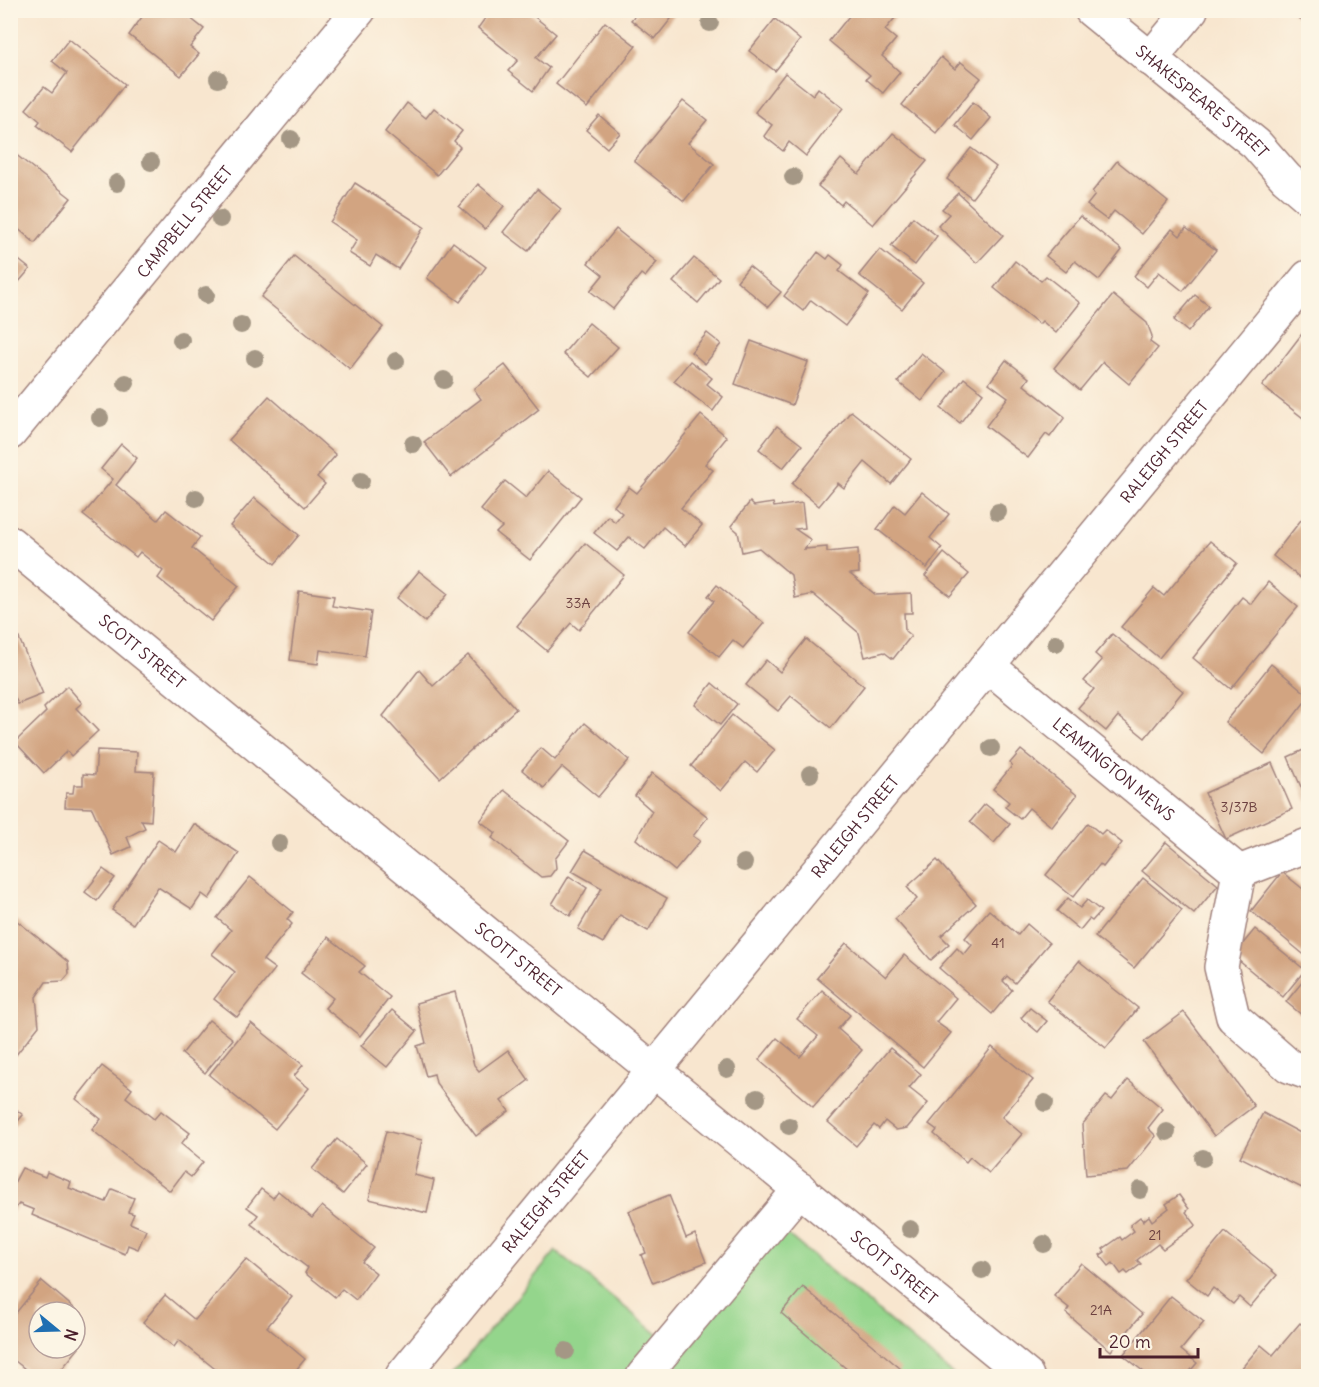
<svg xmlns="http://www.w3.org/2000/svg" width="1319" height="1387" viewBox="0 0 1319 1387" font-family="Delius,sans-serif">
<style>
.green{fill:#94d58c;stroke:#6f7a5c;stroke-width:1.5}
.building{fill:#d2a481}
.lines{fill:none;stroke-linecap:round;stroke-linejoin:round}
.minor-casing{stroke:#a1827d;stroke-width:36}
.major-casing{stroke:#a1827d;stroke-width:36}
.minor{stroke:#fff;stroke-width:33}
.major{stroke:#fff;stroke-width:33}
.tree{fill:#a49785}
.labels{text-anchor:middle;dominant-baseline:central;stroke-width:4.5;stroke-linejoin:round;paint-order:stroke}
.number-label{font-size:14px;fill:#6c4040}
.street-label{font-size:16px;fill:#4a1f2b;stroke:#fcf5e5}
</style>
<rect width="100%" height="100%" fill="#fcf5e5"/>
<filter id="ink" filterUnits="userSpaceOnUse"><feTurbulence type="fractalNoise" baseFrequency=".0167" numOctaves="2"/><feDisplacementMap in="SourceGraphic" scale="12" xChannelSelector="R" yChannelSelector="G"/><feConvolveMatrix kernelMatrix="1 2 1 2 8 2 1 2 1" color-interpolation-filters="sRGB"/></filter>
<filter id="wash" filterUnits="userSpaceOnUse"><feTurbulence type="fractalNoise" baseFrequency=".008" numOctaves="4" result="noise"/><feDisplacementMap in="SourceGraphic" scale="24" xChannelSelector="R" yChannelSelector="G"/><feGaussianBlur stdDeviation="1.35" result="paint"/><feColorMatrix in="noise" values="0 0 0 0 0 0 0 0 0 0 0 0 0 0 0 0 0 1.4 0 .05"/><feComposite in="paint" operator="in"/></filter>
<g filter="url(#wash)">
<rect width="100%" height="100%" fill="#f8e6cf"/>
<polygon class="green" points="762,1213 955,1376 451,1376 556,1251 660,1336"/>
<g id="blocks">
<g class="building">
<polygon points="147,10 164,10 167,12 168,10 180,10 204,29 190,47 199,54 181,76 129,35"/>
<polygon points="491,10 526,10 556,34 536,58 549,68 533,91 508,71 518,60 478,28"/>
<polygon points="640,10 678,10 655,39 631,20"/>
<polygon points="854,10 896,10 899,13 885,30 896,39 882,56 900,72 883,93 866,79 870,75 829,41"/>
<polygon points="1290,10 1308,10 1308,26"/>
<polygon points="775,19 800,40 775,71 749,51"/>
<polygon points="605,22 636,46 587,108 556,84"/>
<polygon points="69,39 125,84 72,152 37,125 40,121 26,109 44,87 52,93 67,73 52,61"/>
<polygon points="941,57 955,69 961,62 981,78 936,133 902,105"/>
<polygon points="785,73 813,95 818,88 843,108 806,156 789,142 783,151 764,136 772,125 755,112"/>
<polygon points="683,101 707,120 688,143 714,164 684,201 634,161"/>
<polygon points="973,102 991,118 973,140 955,125"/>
<polygon points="407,103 426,118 434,108 462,131 454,141 460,147 437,175 385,132"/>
<polygon points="599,115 620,133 607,148 586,130"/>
<polygon points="893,133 927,161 873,225 844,201 841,205 818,186 841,159 859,174"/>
<polygon points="971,148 996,167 972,198 947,179"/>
<polygon points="10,150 71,198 35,243 10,222"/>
<polygon points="1117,161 1168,202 1142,234 1114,211 1107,220 1087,205 1095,195 1092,192"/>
<polygon points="355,183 424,227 398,269 376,255 370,266 349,253 357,240 330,222"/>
<polygon points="478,184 504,206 485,229 459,207"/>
<polygon points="537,189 561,209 528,251 503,232"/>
<polygon points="958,193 1003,235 977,263 938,226 949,214 942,209"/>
<polygon points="1080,216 1122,250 1099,280 1075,261 1066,272 1046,256"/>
<polygon points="913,217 937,236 915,265 891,246"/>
<polygon points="1186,228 1216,250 1183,291 1159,272 1147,287 1134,276 1172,229 1180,236"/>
<polygon points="616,229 657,262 645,277 641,274 613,309 590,291 603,275 588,263"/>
<polygon points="453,242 486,267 460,302 427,278"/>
<polygon points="880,249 923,283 902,309 859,275"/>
<polygon points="818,252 827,259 830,255 843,265 839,271 869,294 845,326 811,300 803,311 784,296"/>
<polygon points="10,253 30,269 10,292"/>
<polygon points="294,256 383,327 350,369 261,297"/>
<polygon points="694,258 719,278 698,303 673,282"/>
<polygon points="1015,261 1041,281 1046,276 1080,303 1056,333 1042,321 1039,324 994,288"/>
<polygon points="749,266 781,292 768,307 737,281"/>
<polygon points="1113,295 1147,323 1152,336 1150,342 1158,348 1129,384 1103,362 1080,390 1054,368"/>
<polygon points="1195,295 1209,306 1188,332 1174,320"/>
<polygon points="589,323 618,347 591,377 563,354"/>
<polygon points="1308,326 1308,420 1307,421 1262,386"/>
<polygon points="707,333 721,344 705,364 691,352"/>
<polygon points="751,341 808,362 792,405 735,384"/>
<polygon points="921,353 945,372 922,401 898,382"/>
<polygon points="1006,360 1029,378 1024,385 1065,417 1050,437 1046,434 1028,458 986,426 1008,397 989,383"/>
<polygon points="690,361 712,378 707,384 723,397 713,411 674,381"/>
<polygon points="505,365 539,409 451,477 424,442 481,399 474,389"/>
<polygon points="964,378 983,393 960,423 941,408"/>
<polygon points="269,396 336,455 317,477 325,484 305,507 229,440"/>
<polygon points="851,411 911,459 891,484 865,462 844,488 838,483 819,506 792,484"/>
<polygon points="701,415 727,437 705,464 713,470 681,508 702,525 685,546 663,527 645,549 629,537 617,551 594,533 608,516 615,522 622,513 614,506 629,487 637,493"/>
<polygon points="777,426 802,445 783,468 759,449"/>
<polygon points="121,444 137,458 116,485 158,520 166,510 200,537 192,548 239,586 211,621 158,578 163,571 140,552 136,557 83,515 113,479 101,469"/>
<polygon points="548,471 581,497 530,560 496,533 502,527 481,510 505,481 526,498"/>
<polygon points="922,492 949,514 930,538 942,548 927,568 877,529 895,505 905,513"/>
<polygon points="254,498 299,535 275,564 230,526"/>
<polygon points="750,502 754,506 773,503 774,507 802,503 805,528 795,529 811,540 804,549 827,547 827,552 858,549 859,573 850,574 876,595 911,593 912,613 904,613 905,631 911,636 893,659 884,652 865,657 859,633 813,594 795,598 791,575 759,548 742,552 738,532 731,526"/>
<polygon points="1308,511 1308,584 1273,556"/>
<polygon points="1210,541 1237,563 1159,658 1121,627 1154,588 1164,596"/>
<polygon points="585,543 624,575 579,630 571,623 547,651 517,626"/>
<polygon points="944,553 969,574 950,596 925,576"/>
<polygon points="419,571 448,594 425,622 397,598"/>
<polygon points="1268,582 1298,607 1231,689 1193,658 1242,597 1251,604"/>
<polygon points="717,585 764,623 743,648 733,640 719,657 689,632 714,601 708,596"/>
<polygon points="299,591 334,596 332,606 371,612 365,656 320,650 318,664 290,660"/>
<polygon points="1112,634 1183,691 1145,738 1118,716 1106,731 1078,708 1094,689 1084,681 1102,660 1095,654"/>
<polygon points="18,636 43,694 18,704 14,696 10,697 10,639"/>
<polygon points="806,639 864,686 831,728 791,696 778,711 746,685 766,660 780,672"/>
<polygon points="468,655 516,709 440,778 383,716 419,670 433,686"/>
<polygon points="1271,664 1308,695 1308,698 1264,754 1225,722"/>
<polygon points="712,683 737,704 720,725 695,705"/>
<polygon points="67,686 82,703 76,708 98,731 71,756 67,751 44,773 15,742 46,712 44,708"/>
<polygon points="732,715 775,750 757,772 745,762 721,791 691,766"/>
<polygon points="585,723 629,760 598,797 562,767 544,788 522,770 541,748 555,760"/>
<polygon points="1308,748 1308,803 1288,757"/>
<polygon points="97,750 137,752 136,771 154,772 151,821 141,820 145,828 127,837 131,847 113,855 92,808 65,807 66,793 73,793 74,785 83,785 83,774 95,775"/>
<polygon points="1021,750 1077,795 1052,827 1029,808 1020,819 1005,807 1009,802 993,789 1012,766 1010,763"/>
<polygon points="1272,763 1292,809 1226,839 1205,793"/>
<polygon points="652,773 708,817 693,836 700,841 675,871 636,839 652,811 635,796"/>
<polygon points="504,790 569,841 555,859 556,868 550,876 541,877 492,838 496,833 480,821"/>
<polygon points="985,804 1010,824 994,843 970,822"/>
<polygon points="1088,823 1101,834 1105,830 1122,843 1103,867 1100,864 1073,897 1046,875"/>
<polygon points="194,824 239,853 209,899 202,894 192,909 158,887 133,924 112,910 158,840 176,852"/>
<polygon points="1166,842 1218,885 1194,914 1142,871"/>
<polygon points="585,850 667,898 648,931 620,915 603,943 578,929 602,888 572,871"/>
<polygon points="937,860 976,904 941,936 949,944 931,960 895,919 917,899 907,887"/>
<polygon points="103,869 115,878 97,901 85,892"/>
<polygon points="1282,872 1308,893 1308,958 1251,911"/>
<polygon points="569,876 587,888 570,916 552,904"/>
<polygon points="250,877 293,912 287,919 292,924 263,960 275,969 237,1017 214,999 235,972 212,954 231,930 217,918"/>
<polygon points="1143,878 1182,910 1134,968 1095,937"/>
<polygon points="1068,898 1080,908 1087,900 1101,911 1092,921 1089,919 1080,930 1057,911"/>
<polygon points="989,910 1018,935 1027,924 1049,943 1015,983 1007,976 1003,981 1012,990 992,1014 939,968 957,948 964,955 972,945 965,938"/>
<polygon points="16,920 68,962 69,974 63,981 46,982 36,997 39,1026 15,1056 10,1052 10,927"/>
<polygon points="1255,929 1305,970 1283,997 1233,956"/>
<polygon points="328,937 365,966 359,972 390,997 360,1036 325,1008 333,998 301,973"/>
<polygon points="846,943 886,977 904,955 956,998 936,1022 951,1033 923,1067 817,978"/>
<polygon points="1079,961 1138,1008 1106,1048 1047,1001"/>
<polygon points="1308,975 1308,1020 1286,1002"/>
<polygon points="822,990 850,1015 838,1029 862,1050 813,1107 759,1060 777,1038 800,1057 818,1036 797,1019"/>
<polygon points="455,992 474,1065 479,1071 508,1050 529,1080 501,1101 509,1111 476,1136 436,1083 434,1074 426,1076 417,1046 426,1043 416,1003"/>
<polygon points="1030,1008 1047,1021 1038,1032 1021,1018"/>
<polygon points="392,1010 417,1031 387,1067 361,1046"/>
<polygon points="1184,1012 1254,1106 1214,1136 1144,1042"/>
<polygon points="209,1020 233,1039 205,1073 182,1054"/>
<polygon points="251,1023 303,1065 294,1076 309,1088 275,1129 209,1075"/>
<polygon points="992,1047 1033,1080 1002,1117 1022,1134 989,1173 970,1157 966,1162 934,1134 937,1130 929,1124"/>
<polygon points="890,1048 921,1074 909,1088 928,1103 907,1128 896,1130 885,1121 879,1129 874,1125 856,1146 828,1122"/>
<polygon points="102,1066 132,1089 126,1097 154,1119 161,1111 190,1133 181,1144 203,1162 191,1177 184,1172 170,1191 92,1130 101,1119 76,1099"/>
<polygon points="1128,1080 1163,1109 1148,1128 1156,1136 1128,1171 1086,1175 1082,1125 1106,1096 1112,1100"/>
<polygon points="10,1105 23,1115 10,1131"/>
<polygon points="1263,1113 1308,1137 1308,1191 1240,1157"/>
<polygon points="386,1131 422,1140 414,1175 434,1180 427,1213 369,1199"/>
<polygon points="337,1139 367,1164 343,1194 312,1169"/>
<polygon points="22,1168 45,1177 47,1172 71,1182 69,1188 106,1202 112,1189 134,1198 128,1212 134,1214 130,1223 146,1230 138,1249 128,1245 125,1254 32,1215 34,1210 19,1204 10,1215 10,1180 14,1183"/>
<polygon points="261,1189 273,1198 278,1191 312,1218 322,1206 374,1248 362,1262 376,1273 356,1300 342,1289 335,1297 305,1273 308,1268 251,1224 258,1215 247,1207"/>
<polygon points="669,1195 686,1238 695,1234 706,1262 653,1283 641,1255 646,1253 629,1211"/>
<polygon points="1179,1195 1189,1209 1186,1212 1196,1225 1163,1249 1158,1244 1137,1260 1141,1264 1128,1274 1125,1271 1121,1274 1113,1263 1109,1266 1100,1255 1105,1252 1103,1249 1120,1237 1122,1240 1134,1231 1130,1225 1140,1217 1143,1221 1149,1216 1152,1221 1169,1208 1166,1204"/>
<polygon points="1225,1232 1277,1275 1250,1307 1239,1297 1233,1304 1213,1288 1207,1296 1186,1279"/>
<polygon points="246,1259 292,1297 267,1327 305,1359 291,1376 224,1376 179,1340 174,1347 143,1322 165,1295 195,1320"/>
<polygon points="1081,1263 1142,1314 1111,1351 1066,1313 1069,1308 1054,1296"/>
<polygon points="42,1281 75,1309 73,1312 39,1312 39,1348 75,1348 75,1345 79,1348 56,1376 34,1376 10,1357 10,1320"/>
<polygon points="803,1287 901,1369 895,1376 855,1376 781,1313"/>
<polygon points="1171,1296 1204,1322 1181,1350 1197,1363 1186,1376 1149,1376 1123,1355"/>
<polygon points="1300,1323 1308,1330 1308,1376 1235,1376 1261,1345 1273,1355"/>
</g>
</g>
</g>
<g filter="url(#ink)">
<use href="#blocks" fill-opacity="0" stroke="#a1827d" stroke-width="1.5"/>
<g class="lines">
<g class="minor-casing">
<g id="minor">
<polyline points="1150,59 1191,10"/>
<path id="s1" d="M10,433L359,10"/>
<path id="s2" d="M10,543L1027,1376"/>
<path id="s3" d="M987,665L1239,872"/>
<polyline points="1239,872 1221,967 1233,1017 1289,1066 1308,1073"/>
<polyline points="1239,872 1308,845"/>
<path id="s4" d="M402,1376L1308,277"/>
<polyline points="643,1376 800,1189"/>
</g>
</g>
<g class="major-casing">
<g id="major">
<path id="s5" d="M1091,10L1256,144L1286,178L1308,197"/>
</g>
</g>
<use href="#minor" class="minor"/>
<use href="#major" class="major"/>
</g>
<g class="tree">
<circle cx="710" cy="23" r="9"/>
<circle cx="218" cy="79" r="9"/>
<circle cx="291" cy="139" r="9"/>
<circle cx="151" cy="162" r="9"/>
<circle cx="793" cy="177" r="9"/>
<circle cx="117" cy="183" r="9"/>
<circle cx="220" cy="219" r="9"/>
<circle cx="206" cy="295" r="9"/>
<circle cx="241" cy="325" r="9"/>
<circle cx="181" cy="340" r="9"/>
<circle cx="255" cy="358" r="9"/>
<circle cx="396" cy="361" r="9"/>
<circle cx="444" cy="380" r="9"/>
<circle cx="126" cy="383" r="9"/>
<circle cx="100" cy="418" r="9"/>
<circle cx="413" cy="444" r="9"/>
<circle cx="361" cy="481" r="9"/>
<circle cx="196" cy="498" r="9"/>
<circle cx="998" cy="512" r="9"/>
<circle cx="1056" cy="643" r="9"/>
<circle cx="991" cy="748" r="9"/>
<circle cx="810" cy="774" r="9"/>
<circle cx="279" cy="843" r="9"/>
<circle cx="744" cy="863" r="9"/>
<circle cx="727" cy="1069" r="9"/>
<circle cx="757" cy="1098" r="9"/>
<circle cx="1045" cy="1103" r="9"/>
<circle cx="789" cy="1126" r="9"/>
<circle cx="1167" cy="1132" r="9"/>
<circle cx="1203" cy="1158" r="9"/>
<circle cx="1140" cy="1190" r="9"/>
<circle cx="910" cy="1229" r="9"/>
<circle cx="1044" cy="1244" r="9"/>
<circle cx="982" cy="1270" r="9"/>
<circle cx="566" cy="1351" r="9"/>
</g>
</g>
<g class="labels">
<g class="number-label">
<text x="578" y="603">33A</text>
<text x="1239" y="807">3/37B</text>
<text x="998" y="943">41</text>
<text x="1155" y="1235">21</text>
<text x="1101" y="1310">21A</text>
</g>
<g class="street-label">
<text stroke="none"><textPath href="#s5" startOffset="144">SHAKESPEARE STREET</textPath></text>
<text stroke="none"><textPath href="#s1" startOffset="274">CAMPBELL STREET</textPath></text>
<text stroke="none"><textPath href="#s4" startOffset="1198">RALEIGH STREET</textPath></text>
<text stroke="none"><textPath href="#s2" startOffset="171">SCOTT STREET</textPath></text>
<text stroke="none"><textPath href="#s3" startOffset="164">LEAMINGTON MEWS</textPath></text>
<text stroke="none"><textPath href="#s4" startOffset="712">RALEIGH STREET</textPath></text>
<text stroke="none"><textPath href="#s2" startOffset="657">SCOTT STREET</textPath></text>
<text stroke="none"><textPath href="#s4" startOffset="226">RALEIGH STREET</textPath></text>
<text stroke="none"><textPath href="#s2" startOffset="1143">SCOTT STREET</textPath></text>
</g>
</g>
<rect width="1319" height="1387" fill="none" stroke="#fcf5e5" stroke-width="36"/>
<g transform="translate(57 1330) rotate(109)"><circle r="28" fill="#fcf5e5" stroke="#b59f9b" stroke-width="1.5"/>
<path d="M0-4.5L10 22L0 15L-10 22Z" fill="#1f6fb2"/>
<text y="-9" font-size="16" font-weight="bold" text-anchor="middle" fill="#4a1f2b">N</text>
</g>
<path d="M1100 1348v9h98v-9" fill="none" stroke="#4a1f2b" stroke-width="3"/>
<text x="1109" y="1348" font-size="18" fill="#4a1f2b" stroke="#fcf5e5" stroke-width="4.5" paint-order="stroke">20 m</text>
</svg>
